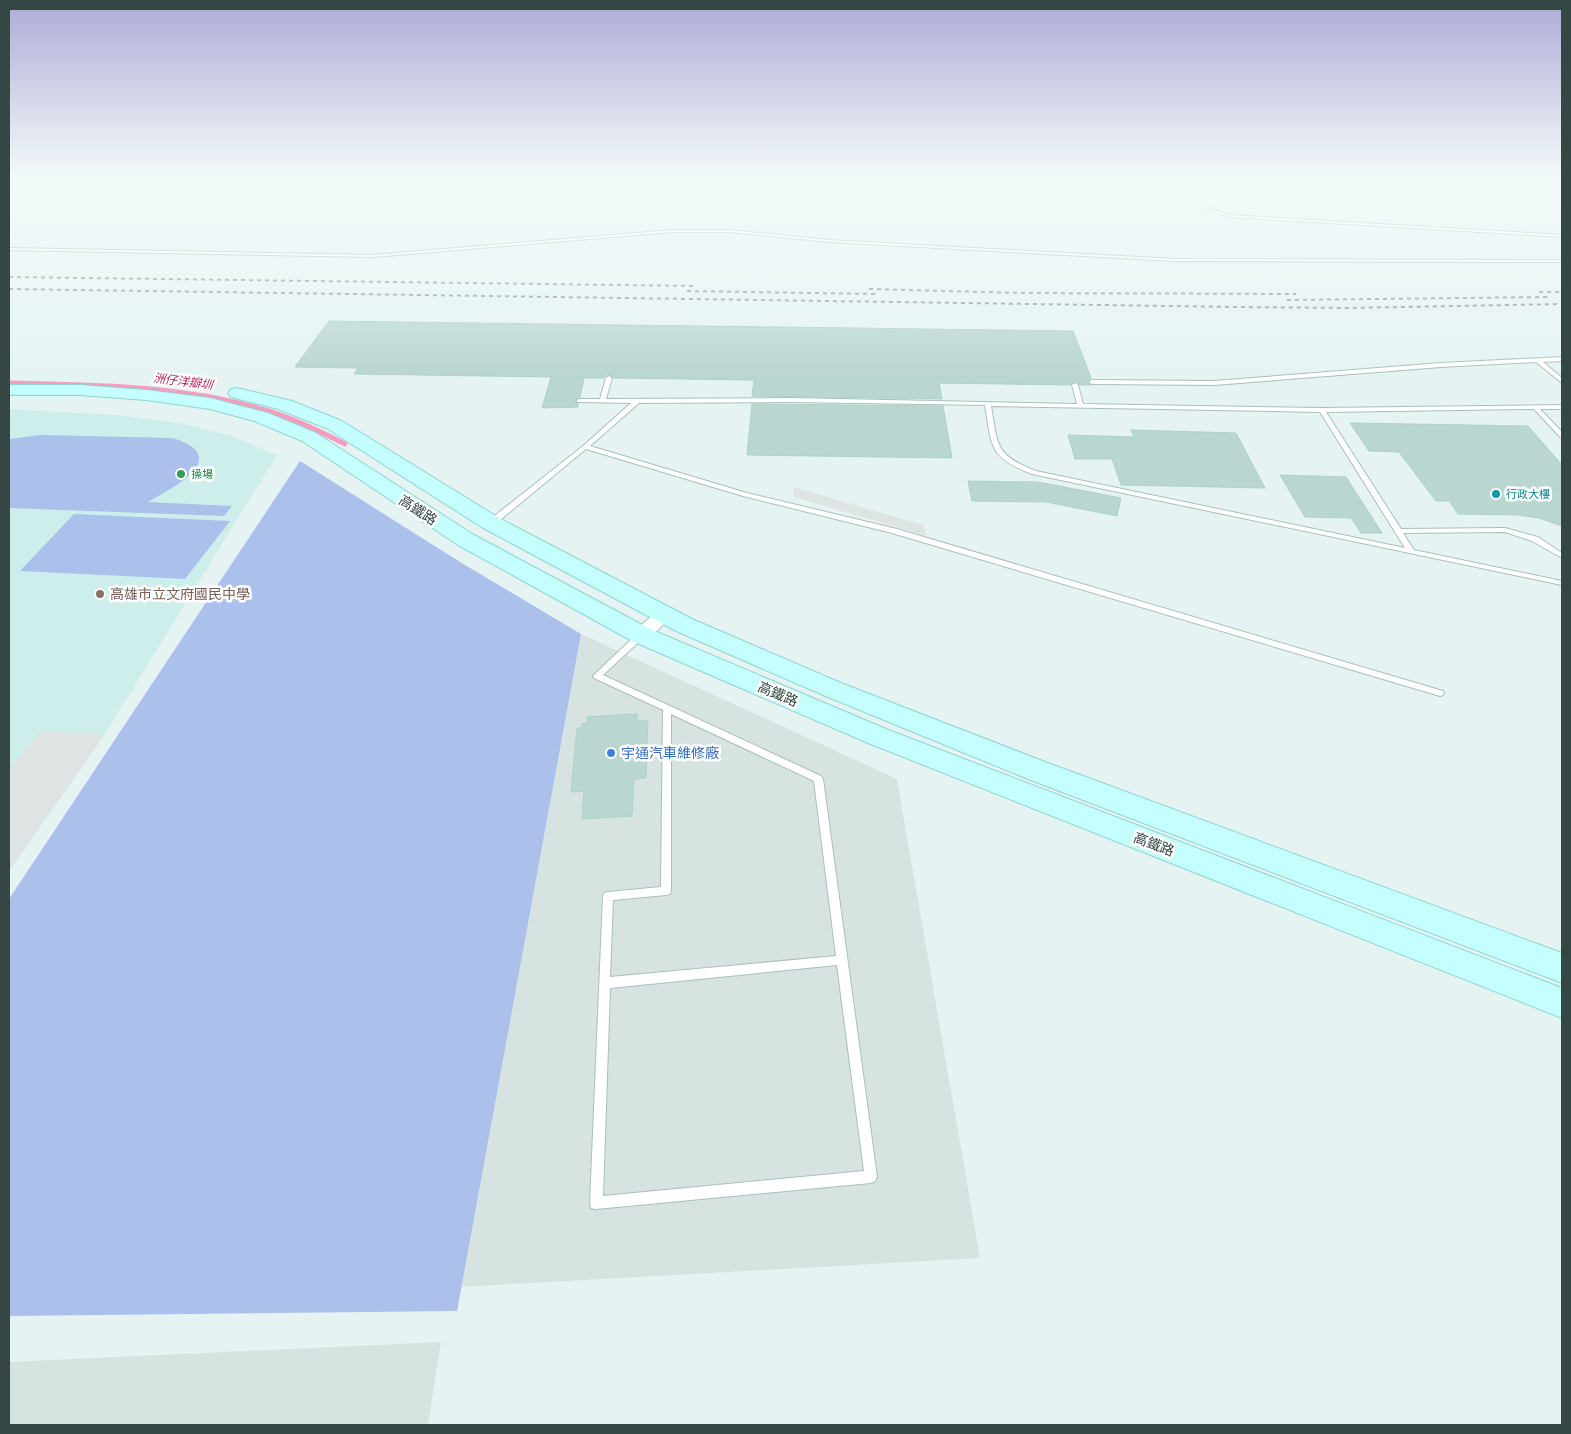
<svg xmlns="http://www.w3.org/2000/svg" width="1571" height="1434" viewBox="0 0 1571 1434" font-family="Poppins,'Noto Sans TC',sans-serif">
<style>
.industrial{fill:#d7e3e0}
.education{fill:#ceeeec}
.green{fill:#abc0eb}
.parking{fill:#dee4e3}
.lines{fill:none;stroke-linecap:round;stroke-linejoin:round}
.stream{stroke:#f59dbe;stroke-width:5}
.building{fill:#bad6d1;stroke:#acd2cb}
.lane-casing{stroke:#a7c0bd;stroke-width:2}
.street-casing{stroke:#a7c0bd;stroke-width:2}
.secondary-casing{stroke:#8fd4d0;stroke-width:2}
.lane{fill:#fff;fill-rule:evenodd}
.street{fill:#fff;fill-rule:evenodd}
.secondary{fill:#c4fffd;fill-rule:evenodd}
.rail{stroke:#959595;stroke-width:2;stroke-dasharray:4 4;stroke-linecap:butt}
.leisure-dot{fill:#2e9e5b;stroke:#fff;stroke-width:2}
.culture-dot{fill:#0f9aa8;stroke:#fff;stroke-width:2}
.education-dot{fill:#8d6e63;stroke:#fff;stroke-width:2}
.shop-dot{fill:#3f7fe0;stroke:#fff;stroke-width:2}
.labels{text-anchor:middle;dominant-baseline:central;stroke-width:5;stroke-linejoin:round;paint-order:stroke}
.far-leisure-label{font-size:11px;fill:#27864d;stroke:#fff;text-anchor:start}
.far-culture-label{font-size:11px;fill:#0d838f;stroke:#fff;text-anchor:start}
.far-water-label{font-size:12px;font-style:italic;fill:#ba265b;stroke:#fff}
.street-label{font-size:14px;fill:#344744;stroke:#fff}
.education-label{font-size:14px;fill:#785e54;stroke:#fff;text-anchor:start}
.shop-label{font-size:14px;fill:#366cbe;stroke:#fff;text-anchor:start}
</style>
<rect width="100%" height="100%" fill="#e5f4f3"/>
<g class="industrial">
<polygon points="581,634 897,779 980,1258 461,1287"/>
<polygon points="441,1342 428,1425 9,1425 9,1362"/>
</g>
<polygon class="education" points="9,409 117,415 179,423 231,436 277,455 105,734 9,871"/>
<g class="green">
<path d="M41,435L173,438C235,458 170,489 148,502L232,506L224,516L9,508V439Z"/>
<polygon points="300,461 460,562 581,634 457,1311 9,1316 9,899"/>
<polygon points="74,514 230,521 185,579 20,571"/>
</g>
<g class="parking">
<polygon points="793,487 923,525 927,536 794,497"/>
<polygon points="39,731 105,734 9,871 9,771"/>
</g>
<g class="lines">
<path class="stream" d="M9,383C95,385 182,385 265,410C293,418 319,431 345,444"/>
</g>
<g class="building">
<polygon points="329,321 1073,331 1091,378 1087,383 1091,385 1080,385 1076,381 1070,385 939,383 942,399 752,396 754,380 614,378 608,374 604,378 584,378 580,397 575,400 576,403 578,404 578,407 542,408 551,377 354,374 358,368 295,367"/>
<polygon points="752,404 943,406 952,458 747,455"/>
<polygon points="1350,423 1528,426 1562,465 1562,526 1539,518 1518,515 1458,514 1449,501 1436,501 1399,452 1369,451"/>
<polygon points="1131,430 1236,433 1265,488 1121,485 1112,459 1075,459 1068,435 1134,437"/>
<polygon points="1280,475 1346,477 1382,533 1361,533 1351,518 1305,517"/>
<polygon points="968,481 1038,482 1121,498 1117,516 1046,502 972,501"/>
<polygon points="637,714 637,721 648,721 646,778 634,779 632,816 582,819 584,791 571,792 577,728 582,728 582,724 587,723 587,717"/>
</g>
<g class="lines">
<g class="lane-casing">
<g id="lane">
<path d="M1184,176H1188C1199,202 1202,207 1229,215L1562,235V237L1229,217C1200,209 1196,204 1184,176Z"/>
<polygon points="672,230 730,230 829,240 1175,259 1562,260 1562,262 1175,261 829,242 730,232 672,232 373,257 9,250 9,248 373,255"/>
<polygon points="1562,357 1562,361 1543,362 1562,378 1562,383 1536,362 1441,367 1214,385 1092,384 1089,382 1092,380 1214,381 1441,363"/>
<path d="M609,376L612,378L606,399L792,398L1077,404L1072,385L1075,383L1078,385L1083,404L1322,408L1562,405V409H1540L1562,432V438L1560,437L1534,409L1326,412L1401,529L1505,528L1538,537L1562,553V558L1532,541L1505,532L1403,533L1414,550L1562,581V585L1032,474C989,457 992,448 985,405L792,402L639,403L590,446L747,493L897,529L1443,691L1444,693L1443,695L1440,696L892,533L743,496L586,449L494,525H488V521L583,446L631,403L577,402V400L579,399H600L606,378ZM991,406L1320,412L1405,548L1036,471C995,455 998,446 991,406Z"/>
<path d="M641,632L644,633L645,635L644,637L603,675L821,776L823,779L877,1177L875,1181L871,1183L596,1209L591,1208L590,1203L603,896L604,893L608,892L661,887L663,710L594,678L593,676L638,633ZM671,714L814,781L836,956L610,977L613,900L666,895L670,894L671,891ZM837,965L864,1171L603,1196L610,988Z"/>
</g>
</g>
<g class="street-casing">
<g id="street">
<polygon points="9,176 446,180 451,183 446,186 9,180"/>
<path d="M663,609L669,611L671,615L669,619C659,628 649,643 635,639L632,635L635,631L657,611Z"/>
</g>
</g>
<g class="secondary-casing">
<g id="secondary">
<polygon points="9,385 80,385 146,390 210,398 268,413 316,433 474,535 650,629 886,729 1562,988 1562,1018 868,743 632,641 458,545 302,441 254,421 210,409 146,400 80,395 9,395"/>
<polygon points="237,388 292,401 342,421 499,518 692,619 841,683 1048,763 1562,953 1562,983 1028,779 823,695 676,631 483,528 328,429 278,409 231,397 228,393 231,389"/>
</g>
</g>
<use href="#lane" class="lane"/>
<use href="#street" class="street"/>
<use href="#secondary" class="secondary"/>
<g class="rail">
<polyline points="9,277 696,286"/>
<polyline points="9,289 1237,307 1347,308 1562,304"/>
<polyline points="869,289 1023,293 1296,294"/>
<polyline points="687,291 877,294"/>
<polyline points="1539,292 1562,292"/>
<polyline points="1287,300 1547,297"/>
</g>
</g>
<linearGradient id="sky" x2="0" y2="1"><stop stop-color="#adabd7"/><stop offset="0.47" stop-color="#f3fafa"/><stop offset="1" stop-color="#f3fafa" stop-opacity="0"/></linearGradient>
<rect width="1571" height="377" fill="url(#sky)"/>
<circle class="leisure-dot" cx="181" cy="474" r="5"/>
<circle class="culture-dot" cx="1496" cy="494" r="5"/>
<circle class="education-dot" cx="100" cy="594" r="5"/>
<circle class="shop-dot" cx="611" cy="753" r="5"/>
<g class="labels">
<g class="far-leisure-label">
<text x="191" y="474">操場</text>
</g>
<g class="far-culture-label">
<text x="1506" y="494">行政大樓</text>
</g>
<g class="far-water-label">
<text transform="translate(183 381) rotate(7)">洲仔洋瓣圳</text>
</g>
<g class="street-label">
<text transform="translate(418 510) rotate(33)">高鐵路</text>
<text transform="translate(778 694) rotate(23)">高鐵路</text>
<text transform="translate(1154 844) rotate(21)">高鐵路</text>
</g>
<g class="education-label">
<text x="110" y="594">高雄市立文府國民中學</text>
</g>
<g class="shop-label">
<text x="621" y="753">宇通汽車維修廠</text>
</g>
</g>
<rect width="1571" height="1434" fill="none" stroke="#344744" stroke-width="20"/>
</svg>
